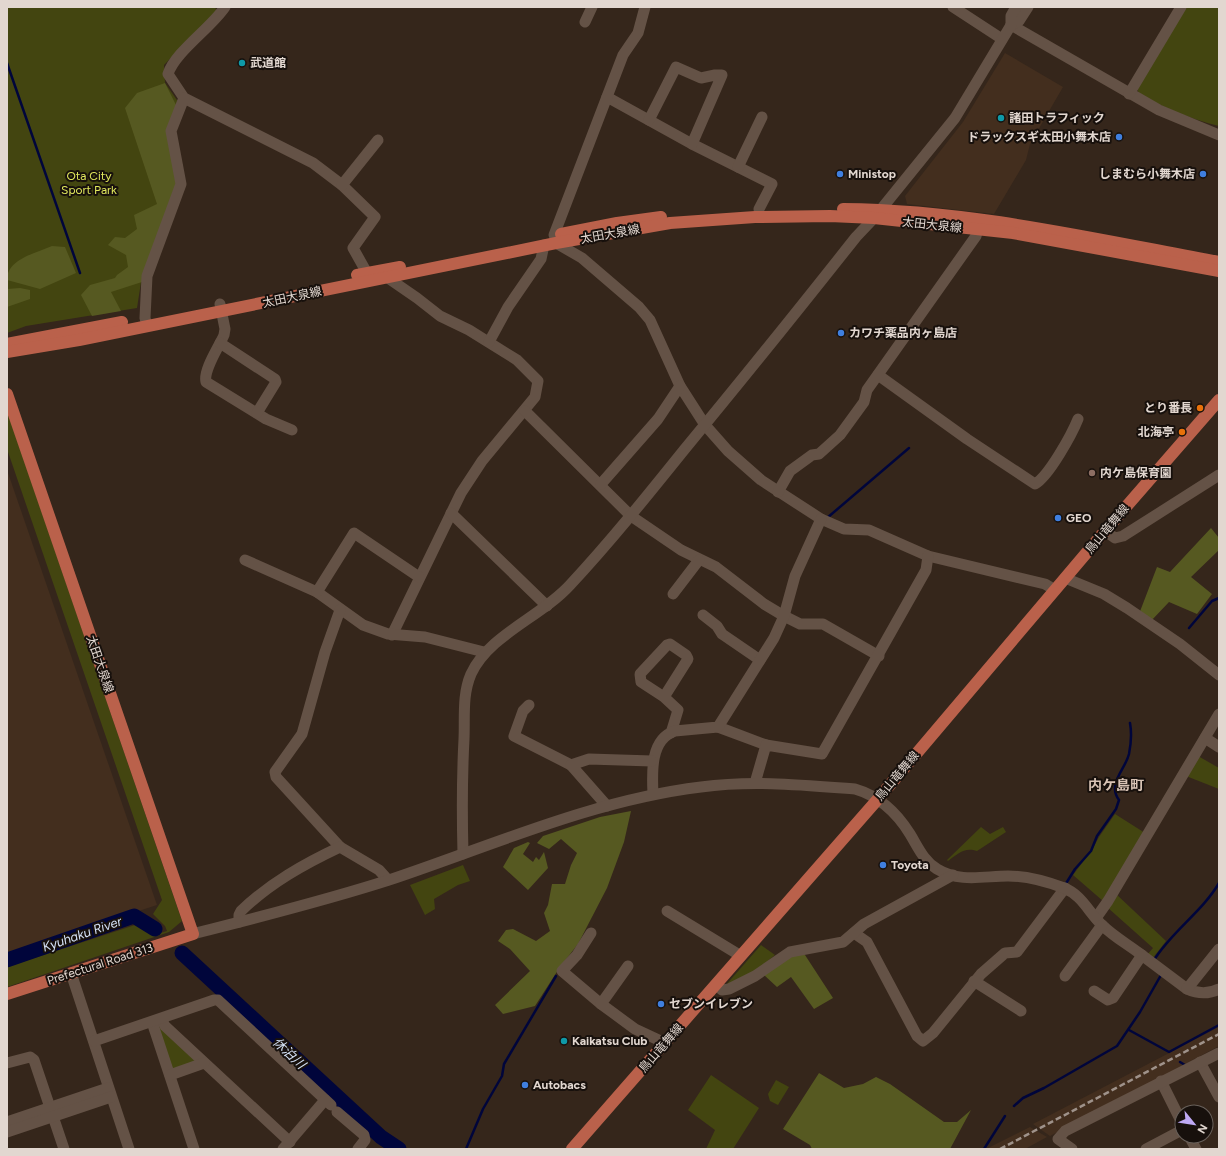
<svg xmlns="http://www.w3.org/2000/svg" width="1226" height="1156" viewBox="0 0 1226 1156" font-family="Figtree,'Noto Sans JP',sans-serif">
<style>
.built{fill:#432e1e}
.green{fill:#434510}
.forest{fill:#565921}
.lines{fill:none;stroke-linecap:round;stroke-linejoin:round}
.stream{stroke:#00053b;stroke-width:2.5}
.river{stroke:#00053b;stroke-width:15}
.minor{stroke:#645246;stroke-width:11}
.major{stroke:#ba614b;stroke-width:12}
.rail{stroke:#9f928a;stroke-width:2.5;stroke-dasharray:6 3;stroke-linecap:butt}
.culture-dot{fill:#0f9aa8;stroke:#17100c;stroke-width:1.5}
.shop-dot{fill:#3f7fe0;stroke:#17100c;stroke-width:1.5}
.food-dot{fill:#e8710a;stroke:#17100c;stroke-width:1.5}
.education-dot{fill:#8d6e63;stroke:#17100c;stroke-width:1.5}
.labels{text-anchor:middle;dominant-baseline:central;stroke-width:4;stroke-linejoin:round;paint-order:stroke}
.poi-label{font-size:12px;font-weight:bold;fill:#e2d7d0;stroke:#17100c;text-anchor:start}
.park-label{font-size:12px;fill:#e1e85d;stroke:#17100c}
.street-label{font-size:12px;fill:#e2d7d0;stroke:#17100c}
.water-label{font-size:13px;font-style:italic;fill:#d5e2f7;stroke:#17100c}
.quarter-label{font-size:14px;font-weight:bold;fill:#d8c3b5;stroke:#17100c}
</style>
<rect width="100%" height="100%" fill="#35261b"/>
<g class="built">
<polygon points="1005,53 1063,87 1030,144 1026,160 994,214 907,204 905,196 963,122"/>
<polygon points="7,470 157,905 7,954"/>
<polygon points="1219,1027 1219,1046 1050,1136 1033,1124"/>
<polygon points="1030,1127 1047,1137 1025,1149 986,1149"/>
</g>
<g class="green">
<polygon points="7,7 214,7 217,10 164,65 165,83 179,103 164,144 176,191 142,276 137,308 26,326 7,333"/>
<path d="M1186,7H1219V126C1190,119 1165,108 1139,94L1137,88Z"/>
<polygon points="7,411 182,921 169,932 7,987 7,967 138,924 157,934 167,931 165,926 153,914 162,900 7,449"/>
<polygon points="1198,756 1219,768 1219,789 1186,776"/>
<polygon points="1115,814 1145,833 1103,901 1073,875 1092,850 1099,837"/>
<path d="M981,827L990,834L1003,827L1006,832L977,851C964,847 958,854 948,861L947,860Z"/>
<polygon points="463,865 470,881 458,885 434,899 435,909 425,915 410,885"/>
<polygon points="1116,894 1166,941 1152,959 1147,955 1153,948 1107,907"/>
<polygon points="761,945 775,955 751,975 725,986"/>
<polygon points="160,1027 195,1058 196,1063 174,1070 172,1068 158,1028"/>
<polygon points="711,1075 759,1108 733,1149 706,1149 715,1130 688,1110"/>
<polygon points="776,1080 789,1087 778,1105 770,1101 768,1094"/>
</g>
<g class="forest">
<polygon points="165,83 179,111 168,142 179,184 142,282 111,292 121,311 92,316 81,295 90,285 115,278 117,275 128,267 126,255 108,245 115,237 125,238 137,229 134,215 157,204 125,108 137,93"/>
<path d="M52,246L65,247L76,273L40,289L7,280C7,259 36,253 52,246Z"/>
<polygon points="20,288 30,290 30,299 7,307 7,289"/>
<polygon points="1211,528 1219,538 1219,550 1191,577 1212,594 1197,614 1169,602 1150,622 1139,614 1157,567 1170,572"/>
<polygon points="631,811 624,842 607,888 578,944 560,967 535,1006 503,1014 495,1005 530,971 510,949 498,941 506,930 513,929 536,941 550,931 544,913 548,905 552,884 565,884 571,865 577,853 561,839 549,849 537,843 543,836 600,817"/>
<polygon points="528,842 530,843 523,854 533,862 536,857 539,860 544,852 548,868 528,890 503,867 514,848"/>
<polygon points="797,954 805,955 833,998 814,1009 791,977 777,987 764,975 786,958"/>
<polygon points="819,1073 844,1088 863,1084 876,1077 890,1084 944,1122 957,1122 971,1110 950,1149 812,1149 810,1145 783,1129"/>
</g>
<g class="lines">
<g class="stream">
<polyline points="7,63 80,273"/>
<polyline points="827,518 909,448"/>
<polyline points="1189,628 1212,601 1219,598"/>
<path d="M1065,885L1075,869L1091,851L1097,836L1116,809L1119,800C1107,784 1125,770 1129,754C1131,744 1132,734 1130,723"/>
<path d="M1154,960C1172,931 1202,912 1219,883"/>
<polyline points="1129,1030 1169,1052 1219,1025"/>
<polyline points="1180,1062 1185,1065"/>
<polyline points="1014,1106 1023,1098 1044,1088 1117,1046 1140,1012 1161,975"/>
<polyline points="466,1149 483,1109 502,1076 504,1064 556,976"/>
<polyline points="984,1149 1005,1116"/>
</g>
<g class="river">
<polyline points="182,953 381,1137 399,1149"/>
<polyline points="7,960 134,916 155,929"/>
</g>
<g class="minor">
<path d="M225,7C211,28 175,52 168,74L184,98L313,163L342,185L375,217L353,248L367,273L374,278"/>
<polyline points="953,7 1002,39"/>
<polyline points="585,22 592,7"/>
<polyline points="1011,25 1159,110 1219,135"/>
<polyline points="1011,25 1019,21 1028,7"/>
<polyline points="1129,94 1181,7"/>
<polyline points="607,97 692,144 772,184 759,209"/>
<polyline points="649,120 676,67 701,78 715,75 722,75 692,144"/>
<polyline points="738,167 762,117"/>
<polyline points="342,185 378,140"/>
<polyline points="554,235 623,55 638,33 645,7"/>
<polyline points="556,243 582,258 639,307 650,320 680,386 705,425 728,451 761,480 821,519 844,529 869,530 928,556 1045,584 1055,590"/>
<polyline points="388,278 417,298 440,316 469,330 517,360 538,381 535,397 482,461 461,493 392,635"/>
<path d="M220,304L225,329L224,335C219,347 203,370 206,382L266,419L292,430"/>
<polyline points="147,326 145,318 147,276 181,184 171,131 184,98"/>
<polyline points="489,342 508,307 541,259 544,245"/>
<polyline points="220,343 275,379 276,382 257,413"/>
<path d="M878,375L967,439L1035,484C1049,476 1072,434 1078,419"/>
<polyline points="525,411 631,516 681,550 716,567 764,604 784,616 800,624 823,624 879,656"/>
<polyline points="601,484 658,419 680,386"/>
<polyline points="778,492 790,471 812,455 819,454 840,435 864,402 867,390 976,236 980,221"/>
<polyline points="451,513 547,606"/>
<polyline points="1105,531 1115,538 1123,536 1219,475"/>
<polyline points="245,560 317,592 363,625 388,634 425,637 484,652"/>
<polyline points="1065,578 1104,594 1127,608 1180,644 1219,675"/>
<polyline points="317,592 354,533 419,577"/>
<polyline points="673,594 699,560"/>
<polyline points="340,610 325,652 302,734 275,772 276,777 340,847 379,870 388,880"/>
<polyline points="703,615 717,626 722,634 760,660"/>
<polyline points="664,697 688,659 686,655 670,644 667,645 640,674 641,682 664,697 678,710 671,733"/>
<polyline points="529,705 523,711 514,736 571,765"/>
<polyline points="718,727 766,745"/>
<polyline points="1205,738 1219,747"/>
<polyline points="755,783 766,745 822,754 926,570 928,556"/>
<path d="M653,794C652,773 650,739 675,731L718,727L774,638L784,616L795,576L821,519"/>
<polyline points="607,806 571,765 589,759 652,761"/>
<path d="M463,854C462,816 462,777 464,739C465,717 462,695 471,674C489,635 541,617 570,585C610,542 647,496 684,450C742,380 799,309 856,237L874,218L955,118L1011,25V16L1016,7"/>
<polyline points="667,911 741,956"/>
<polyline points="1096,918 1108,901 1219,714"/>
<path d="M239,922V915L241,911C270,883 304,864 340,847"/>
<polyline points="591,933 577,955 562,971 601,1004"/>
<polyline points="854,933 867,942 917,1036 923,1041 933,1033 981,974 1005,953 1017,952 1065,888"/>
<path d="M193,934C259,917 324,901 389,880C491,846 593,800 701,787C752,780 803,785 855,789C879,796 897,813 910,834C918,847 923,860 937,869C960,883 984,876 1008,876C1026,876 1048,882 1064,888C1082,895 1089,913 1102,925C1113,936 1127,944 1139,953C1155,965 1171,977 1187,989C1198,994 1209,994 1219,989"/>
<polyline points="628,966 601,1004 635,1029 665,1043"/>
<polyline points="71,973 129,1149"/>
<polyline points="1065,976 1102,925"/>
<polyline points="974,981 1021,1011"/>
<polyline points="716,985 722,990 729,989 755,976 790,952 843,942 864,924 953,875"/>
<polyline points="1187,989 1219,949"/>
<polyline points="1094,991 1108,1000 1113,998 1142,955"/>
<polyline points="161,1019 165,1026 290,1142"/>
<polyline points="152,1022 194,1149"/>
<polyline points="94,1041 214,1000 218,1000 331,1105"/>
<polyline points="1200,1062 1219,1097"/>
<polyline points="7,1063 30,1057 34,1060 64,1149"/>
<polyline points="170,1075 204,1063"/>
<polyline points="1161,1081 1182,1123"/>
<polyline points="337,1112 364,1135 365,1140 358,1149"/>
<polyline points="7,1122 108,1088"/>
<polyline points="7,1132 111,1097"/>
<polyline points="1189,1136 1196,1149"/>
<polyline points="283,1149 325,1100"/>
<polyline points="1072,1149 1058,1139 1065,1131 1219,1053"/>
<polyline points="1146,1149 1182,1130"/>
</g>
<g class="major">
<path d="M843,209C970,210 1095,239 1219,262"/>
<polyline points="561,234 617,223 661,217"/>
<polyline points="357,275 400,267"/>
<polyline points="7,344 122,322"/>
<polyline points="7,352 79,340 556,243 670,223 755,217 830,216 874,218 1013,233 1219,271"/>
<polyline points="7,394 193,934 7,994"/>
<polyline points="572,1149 878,799 1105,531 1219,400"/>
</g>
<polyline class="rail" points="1000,1149 1219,1034"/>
</g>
<g class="culture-dot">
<circle cx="242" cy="63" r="4"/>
<circle cx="1001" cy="118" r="4"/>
<circle cx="564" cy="1041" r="4"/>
</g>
<g class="shop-dot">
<circle cx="1119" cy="137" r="4"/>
<circle cx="840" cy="174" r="4"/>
<circle cx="1203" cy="174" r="4"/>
<circle cx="841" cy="333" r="4"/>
<circle cx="1058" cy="518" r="4"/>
<circle cx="883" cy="865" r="4"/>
<circle cx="661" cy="1004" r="4"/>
<circle cx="525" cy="1085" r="4"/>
</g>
<g class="food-dot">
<circle cx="1200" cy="408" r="4"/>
<circle cx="1182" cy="432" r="4"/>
</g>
<circle class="education-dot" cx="1092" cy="473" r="4"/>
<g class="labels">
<g class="poi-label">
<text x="250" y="63">武道館</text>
<text x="1009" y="118">諸田トラフィック</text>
<text x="1111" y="137" text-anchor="end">ドラックスギ太田小舞木店</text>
<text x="848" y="174">Ministop</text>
<text x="1195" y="174" text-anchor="end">しまむら小舞木店</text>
<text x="849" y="333">カワチ薬品内ヶ島店</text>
<text x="1192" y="408" text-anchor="end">とり番長</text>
<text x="1174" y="432" text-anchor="end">北海亭</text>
<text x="1100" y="473">内ケ島保育園</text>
<text x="1066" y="518">GEO</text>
<text x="891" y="865">Toyota</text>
<text x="669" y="1004">セブンイレブン</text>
<text x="572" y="1041">Kaikatsu Club</text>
<text x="533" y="1085">Autobacs</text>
</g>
<g class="park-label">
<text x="89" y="176">Ota City<tspan x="89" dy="14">Sport Park</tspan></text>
</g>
<g class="street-label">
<text transform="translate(932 225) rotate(6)">太田大泉線</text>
<text transform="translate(610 234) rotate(-10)">太田大泉線</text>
<text transform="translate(292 297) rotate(-12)">太田大泉線</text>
<text transform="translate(1107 529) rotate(-50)">鳥山竜舞線</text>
<text transform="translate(100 664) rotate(71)">太田大泉線</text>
<text transform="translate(897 776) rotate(-50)">鳥山竜舞線</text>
<text transform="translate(100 964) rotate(-18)">Prefectural Road 313</text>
<text transform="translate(661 1048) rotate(-49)">鳥山竜舞線</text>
</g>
<g class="water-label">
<text transform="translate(82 934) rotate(-19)">Kyuhaku River</text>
<text transform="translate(289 1053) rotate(43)">休泊川</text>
</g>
<g class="quarter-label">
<text x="1116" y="785">内ケ島町</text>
</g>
</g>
<rect width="1226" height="1156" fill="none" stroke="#e2d7d0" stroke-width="16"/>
<g transform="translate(1194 1124) rotate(120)"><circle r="19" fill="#17100c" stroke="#68605a"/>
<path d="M0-3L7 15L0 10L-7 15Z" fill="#bea9f4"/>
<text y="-6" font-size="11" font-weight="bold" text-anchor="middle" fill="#e2d7d0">N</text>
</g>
</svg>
